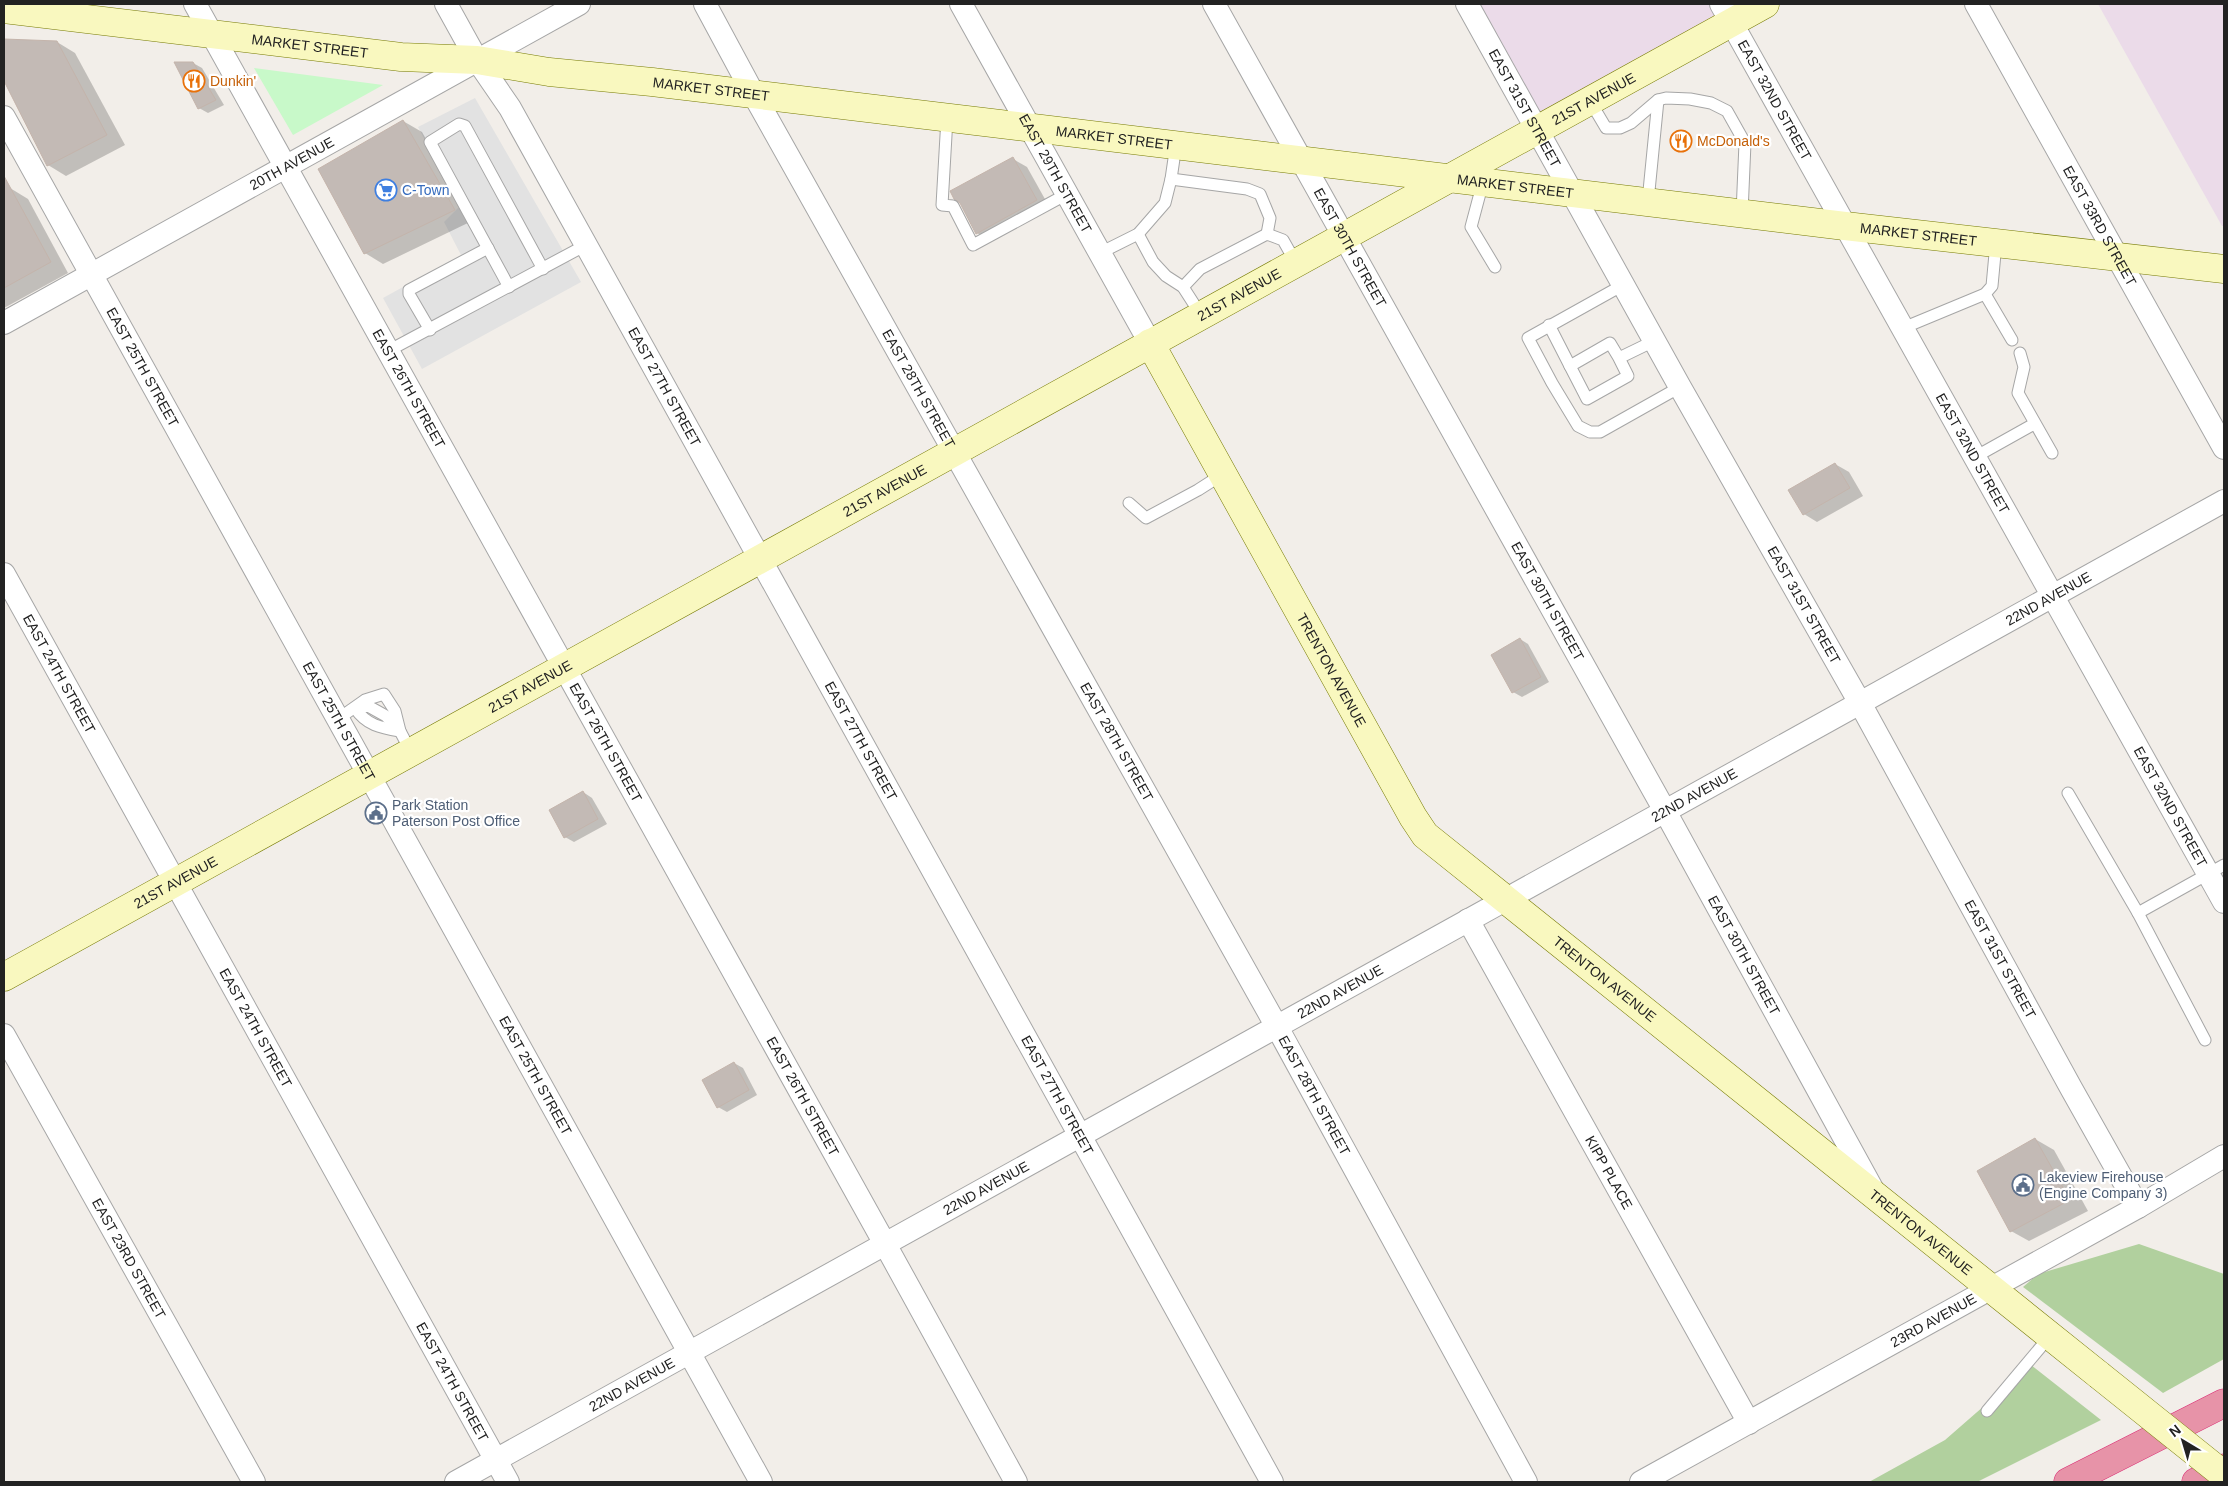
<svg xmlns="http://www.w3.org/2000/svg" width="2228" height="1486" viewBox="0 0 2228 1486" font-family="Helvetica,sans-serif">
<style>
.industrial{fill:#ebdbe9}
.forest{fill:#b1d09e}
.park{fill:#c8f9c9}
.parking{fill:#e2e2e2}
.shadow{fill:#0003}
.building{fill:#c3bab5;stroke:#c4b4ab}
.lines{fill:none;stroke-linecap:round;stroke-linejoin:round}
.lane-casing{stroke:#a6a6a6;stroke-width:13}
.street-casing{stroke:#a6a6a6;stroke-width:24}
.secondary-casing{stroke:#777b06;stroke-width:29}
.highway-casing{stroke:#da2c74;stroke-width:29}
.lane{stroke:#fff;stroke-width:11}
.street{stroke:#fff;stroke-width:22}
.secondary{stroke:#f9f8bf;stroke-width:28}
.highway{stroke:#e793a8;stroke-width:28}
.secondary-bridge-casing{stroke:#777b06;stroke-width:29;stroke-linecap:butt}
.secondary-bridge{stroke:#f9f8bf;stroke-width:28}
.labels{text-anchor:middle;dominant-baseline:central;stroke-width:4.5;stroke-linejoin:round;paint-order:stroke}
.street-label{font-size:14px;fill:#222;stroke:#fff}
.food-label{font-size:14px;fill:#c56008;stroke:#fff;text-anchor:start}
.shop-label{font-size:14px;fill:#366cbe;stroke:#fff;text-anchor:start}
.service-label{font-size:14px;fill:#4e5e75;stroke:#fff;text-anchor:start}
</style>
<rect width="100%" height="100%" fill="#f2eee9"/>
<g class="industrial">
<polygon points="1468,4 1723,4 1732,21 1539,128"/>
<polygon points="2098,4 2224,4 2224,226 2222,226"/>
</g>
<g class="forest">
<polygon points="2139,1244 2224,1274 2224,1359 2163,1393 2023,1287 2038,1274"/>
<polygon points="2031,1365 2101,1420 1977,1482 1869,1482 1945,1440"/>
</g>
<polygon class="park" points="254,68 383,85 293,135"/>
<polygon class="parking" points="475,98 581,282 422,369 383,298 461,255 444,222 460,206 418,127"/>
<g class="shadow">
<polygon points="4,41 57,42 75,53 125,145 66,176 48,165 4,78"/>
<polygon points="193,63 202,68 224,105 208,113 199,108"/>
<polygon points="403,121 422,132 472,221 383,264 365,253"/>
<polygon points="1013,159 1027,167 1050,208 990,241 977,233"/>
<polygon points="10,188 28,199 68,273 4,308 4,192"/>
<polygon points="1835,464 1849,472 1863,496 1817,522 1804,514"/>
<polygon points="1520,639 1528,644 1549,682 1522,697 1513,692"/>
<polygon points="583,792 592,798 607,824 574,842 565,837"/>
<polygon points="734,1063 743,1068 757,1095 727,1112 718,1107"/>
<polygon points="2035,1139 2054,1150 2088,1211 2029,1241 2011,1231"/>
</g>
<g class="building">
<polygon points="4,39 57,41 107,135 47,166 4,81"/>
<polygon points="174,62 193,62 216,100 198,109"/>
<polygon points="403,120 455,210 364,254 318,169"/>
<polygon points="1013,157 1037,200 976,234 960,203 954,199 950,191"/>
<polygon points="4,176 51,262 4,288"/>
<polygon points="1835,463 1850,488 1803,515 1788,490"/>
<polygon points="1520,638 1541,677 1512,693 1491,655"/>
<polygon points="583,791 598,819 564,838 549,810"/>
<polygon points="734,1062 749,1090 717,1108 702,1080"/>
<polygon points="2035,1138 2070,1200 2010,1232 1977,1171"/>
</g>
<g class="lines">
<g class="lane-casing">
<g id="lane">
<polyline points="1590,101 1606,128 1620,128 1631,123 1658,100 1666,98 1690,99 1711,103 1727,111 1745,143 1742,213"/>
<polyline points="947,118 942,205 953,206 973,245 1067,194"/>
<polyline points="1171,179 1247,189 1260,194 1270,218 1267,234"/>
<polyline points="1483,182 1471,227 1495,267"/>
<polyline points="1648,201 1658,100"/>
<polyline points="1138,234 1153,262 1166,276 1183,287 1201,315"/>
<polyline points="1100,253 1138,234 1165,203 1171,179 1176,145"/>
<polyline points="1623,285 1528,338 1552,383 1578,426 1590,432 1600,432 1680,387"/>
<polyline points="509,287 430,142 459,124 465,126 543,269"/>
<polyline points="1183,287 1200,269 1267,234 1283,240 1296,263"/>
<polyline points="1985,294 2012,340"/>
<polyline points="1549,325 1570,366"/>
<polyline points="1903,328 1985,294 1992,286 1996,243"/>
<polyline points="430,330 409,294 409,290 488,248"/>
<polyline points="388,351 586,245"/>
<polyline points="2020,353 2024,367 2018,393 2052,453"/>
<polyline points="1619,358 1628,376 1587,399 1570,366 1610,343 1619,358 1654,341"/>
<polyline points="1975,457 2034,424"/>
<polyline points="1129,503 1146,518 1198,490 1223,474"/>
<path d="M355,708C366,725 381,728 400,731"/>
<polyline points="356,708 368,706 386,716 398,730"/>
<polyline points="338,719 365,700 384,694 395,711 400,731 411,752"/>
<polyline points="2068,793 2138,913 2224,865"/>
<polyline points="2138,913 2205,1040"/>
<polyline points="1987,1411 2050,1336"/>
</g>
</g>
<g class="street-casing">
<g id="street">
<path id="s1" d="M195,4L885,1244L1016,1482"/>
<path id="s2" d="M446,4L477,60L510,108L586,245L1272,1482"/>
<path id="s3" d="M705,4L754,95L1277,1027L1526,1482"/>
<path id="s4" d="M961,4L1150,343"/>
<path id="s5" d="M1214,4L1665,811L1874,1192"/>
<path id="s6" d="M1467,4L1680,387L1860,703L2071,1088L2138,1207"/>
<path id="s7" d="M1721,4L2224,902"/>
<path id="s8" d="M1976,4L2224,448"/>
<path id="s9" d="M4,117L761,1482"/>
<path id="s10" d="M4,323L579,4"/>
<path id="s11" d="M4,574L508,1482"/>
<path id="s12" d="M1468,920L1749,1423"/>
<path id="s13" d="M4,1035L254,1482"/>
<path id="s14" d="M456,1482L2224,501"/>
<path id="s15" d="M1641,1482L2138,1207L2224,1156"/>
</g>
</g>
<g class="secondary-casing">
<g id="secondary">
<path id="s16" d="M4,9L401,57L477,60L549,72L652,82L1845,226L2224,269"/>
<path id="s17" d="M1150,343L1413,817L1425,835L2099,1375"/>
<path id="s18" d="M4,977L1765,4"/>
</g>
</g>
<g class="highway-casing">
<g id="highway">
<polyline points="2068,1482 2224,1403"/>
<polyline points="2196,1482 2224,1468"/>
</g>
</g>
<use href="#lane" class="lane"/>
<use href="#street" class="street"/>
<use href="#secondary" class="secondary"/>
<use href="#highway" class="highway"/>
<g class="secondary-bridge-casing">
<polyline id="secondary-bridge" points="2099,1375 2224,1475"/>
</g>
<use href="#secondary-bridge" class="secondary-bridge"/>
</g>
<defs>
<g id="restaurant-ring" transform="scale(1.125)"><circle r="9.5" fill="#fff" stroke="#e8710a" stroke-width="1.5"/><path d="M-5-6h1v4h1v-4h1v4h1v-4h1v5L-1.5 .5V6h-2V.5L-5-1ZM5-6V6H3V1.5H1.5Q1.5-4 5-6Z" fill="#e8710a"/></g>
<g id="supermarket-ring" transform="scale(1.125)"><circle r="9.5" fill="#fff" stroke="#3f7fe0" stroke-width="1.5"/><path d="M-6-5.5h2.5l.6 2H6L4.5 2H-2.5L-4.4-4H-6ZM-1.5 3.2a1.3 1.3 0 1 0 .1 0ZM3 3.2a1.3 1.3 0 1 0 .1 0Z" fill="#3f7fe0"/></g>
<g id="civic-ring" transform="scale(1.125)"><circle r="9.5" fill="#fff" stroke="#5c6f8a" stroke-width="1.5"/><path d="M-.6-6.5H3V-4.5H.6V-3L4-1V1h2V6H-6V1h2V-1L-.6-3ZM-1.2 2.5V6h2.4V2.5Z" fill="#5c6f8a"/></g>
</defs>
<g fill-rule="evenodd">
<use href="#restaurant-ring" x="194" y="81"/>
<use href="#restaurant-ring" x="1681" y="141"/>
<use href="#supermarket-ring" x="386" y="190"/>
<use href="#civic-ring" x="376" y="813"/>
<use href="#civic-ring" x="2023" y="1185"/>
</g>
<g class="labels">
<g class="street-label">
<text stroke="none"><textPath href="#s16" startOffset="308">MARKET STREET</textPath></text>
<text stroke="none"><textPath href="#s16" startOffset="712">MARKET STREET</textPath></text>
<text stroke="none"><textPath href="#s18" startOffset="1816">21ST AVENUE</textPath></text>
<text stroke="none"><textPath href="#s7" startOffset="110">EAST 32ND STREET</textPath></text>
<text stroke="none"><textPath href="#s6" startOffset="119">EAST 31ST STREET</textPath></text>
<text stroke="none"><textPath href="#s16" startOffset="1118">MARKET STREET</textPath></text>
<text stroke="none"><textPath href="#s10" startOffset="329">20TH AVENUE</textPath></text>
<text stroke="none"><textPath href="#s4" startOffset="194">EAST 29TH STREET</textPath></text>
<text stroke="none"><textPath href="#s16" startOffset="1522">MARKET STREET</textPath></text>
<text stroke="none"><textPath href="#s8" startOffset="254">EAST 33RD STREET</textPath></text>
<text stroke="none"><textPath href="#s16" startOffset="1928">MARKET STREET</textPath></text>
<text stroke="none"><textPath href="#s5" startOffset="279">EAST 30TH STREET</textPath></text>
<text stroke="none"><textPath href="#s18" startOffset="1411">21ST AVENUE</textPath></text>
<text stroke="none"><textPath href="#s9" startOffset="286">EAST 25TH STREET</textPath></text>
<text stroke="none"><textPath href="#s2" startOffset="441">EAST 27TH STREET</textPath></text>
<text stroke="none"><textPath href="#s1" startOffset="440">EAST 26TH STREET</textPath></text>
<text stroke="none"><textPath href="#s3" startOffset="440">EAST 28TH STREET</textPath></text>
<text stroke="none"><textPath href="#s7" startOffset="515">EAST 32ND STREET</textPath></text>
<text stroke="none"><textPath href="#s18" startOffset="1006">21ST AVENUE</textPath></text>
<text stroke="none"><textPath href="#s14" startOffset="1821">22ND AVENUE</textPath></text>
<text stroke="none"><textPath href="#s5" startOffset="684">EAST 30TH STREET</textPath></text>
<text stroke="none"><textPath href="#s6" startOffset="689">EAST 31ST STREET</textPath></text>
<text stroke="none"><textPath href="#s17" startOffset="374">TRENTON AVENUE</textPath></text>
<text stroke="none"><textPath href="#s11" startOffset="114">EAST 24TH STREET</textPath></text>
<text stroke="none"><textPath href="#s18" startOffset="601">21ST AVENUE</textPath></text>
<text stroke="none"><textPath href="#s9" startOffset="691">EAST 25TH STREET</textPath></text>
<text stroke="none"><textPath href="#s2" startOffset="846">EAST 27TH STREET</textPath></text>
<text stroke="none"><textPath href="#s1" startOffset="845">EAST 26TH STREET</textPath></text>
<text stroke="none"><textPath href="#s3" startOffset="845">EAST 28TH STREET</textPath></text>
<text stroke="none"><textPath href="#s14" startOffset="1416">22ND AVENUE</textPath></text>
<text stroke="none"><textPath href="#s7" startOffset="920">EAST 32ND STREET</textPath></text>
<text stroke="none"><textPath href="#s18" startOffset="196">21ST AVENUE</textPath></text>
<text stroke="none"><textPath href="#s5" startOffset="1089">EAST 30TH STREET</textPath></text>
<text stroke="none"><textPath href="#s6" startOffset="1094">EAST 31ST STREET</textPath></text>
<text stroke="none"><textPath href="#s17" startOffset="794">TRENTON AVENUE</textPath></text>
<text stroke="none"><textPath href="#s14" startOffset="1011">22ND AVENUE</textPath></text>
<text stroke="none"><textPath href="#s11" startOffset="519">EAST 24TH STREET</textPath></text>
<text stroke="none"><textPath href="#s9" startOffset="1096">EAST 25TH STREET</textPath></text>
<text stroke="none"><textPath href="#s1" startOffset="1250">EAST 26TH STREET</textPath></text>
<text stroke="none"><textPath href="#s2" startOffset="1251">EAST 27TH STREET</textPath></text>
<text stroke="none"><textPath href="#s3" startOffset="1250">EAST 28TH STREET</textPath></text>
<text stroke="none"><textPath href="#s12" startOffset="289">KIPP PLACE</textPath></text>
<text stroke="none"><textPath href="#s14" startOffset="606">22ND AVENUE</textPath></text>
<text stroke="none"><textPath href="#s17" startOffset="1199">TRENTON AVENUE</textPath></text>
<text stroke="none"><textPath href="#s13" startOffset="256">EAST 23RD STREET</textPath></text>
<text stroke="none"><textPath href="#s15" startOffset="334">23RD AVENUE</textPath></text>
<text stroke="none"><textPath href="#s11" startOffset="924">EAST 24TH STREET</textPath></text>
<text stroke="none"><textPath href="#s14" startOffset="201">22ND AVENUE</textPath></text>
</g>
<g class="food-label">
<text x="210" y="81">Dunkin'</text>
<text x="1697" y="141">McDonald's</text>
</g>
<g class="shop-label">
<text x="402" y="190">C-Town</text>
</g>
<g class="service-label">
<text x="392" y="805">Park Station<tspan x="392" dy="16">Paterson Post Office</tspan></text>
<text x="2039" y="1177">Lakeview Firehouse<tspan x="2039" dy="16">(Engine Company 3)</tspan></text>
</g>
</g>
<rect width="2228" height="1486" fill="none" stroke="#222222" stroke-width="10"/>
<g transform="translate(2183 1441) rotate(322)" stroke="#ffffff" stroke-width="4" paint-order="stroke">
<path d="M0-4L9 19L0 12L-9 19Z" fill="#222222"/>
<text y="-8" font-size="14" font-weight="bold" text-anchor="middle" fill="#222222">N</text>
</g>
</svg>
